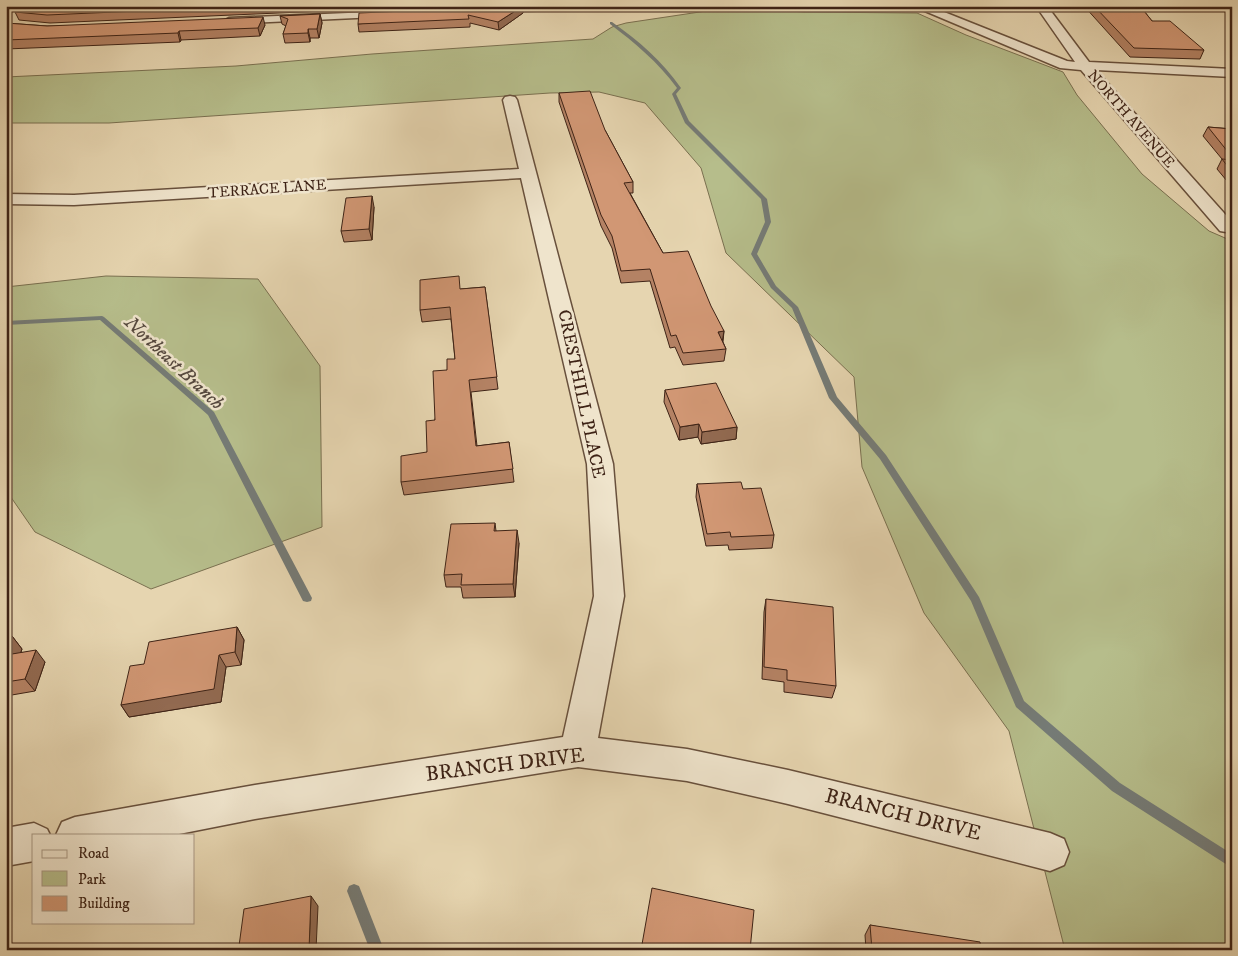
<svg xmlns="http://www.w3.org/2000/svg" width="1238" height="956" viewBox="0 0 1238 956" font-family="'IM FELL DW Pica',serif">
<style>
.green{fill:#b6bd8b;stroke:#7a7050}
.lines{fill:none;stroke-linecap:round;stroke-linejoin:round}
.stream{fill:#757b76;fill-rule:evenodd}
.minor-casing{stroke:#68503c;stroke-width:3}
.minor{fill:#efe4cc;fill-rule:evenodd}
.wall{fill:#b48264;stroke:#3e2316}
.shaded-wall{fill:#926a51;stroke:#3e2316}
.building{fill:#d19774;stroke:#3e2316}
.labels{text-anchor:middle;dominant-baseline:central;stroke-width:5;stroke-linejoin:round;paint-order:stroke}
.far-street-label{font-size:15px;fill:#3e2316;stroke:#efe4cc}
.street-label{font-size:18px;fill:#3e2316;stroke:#efe4cc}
.water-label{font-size:19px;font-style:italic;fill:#55483e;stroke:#efe4cc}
.near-street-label{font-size:21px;fill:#3e2316;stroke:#efe4cc}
</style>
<rect width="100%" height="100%" fill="#e6d5b0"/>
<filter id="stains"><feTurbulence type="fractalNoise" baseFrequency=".004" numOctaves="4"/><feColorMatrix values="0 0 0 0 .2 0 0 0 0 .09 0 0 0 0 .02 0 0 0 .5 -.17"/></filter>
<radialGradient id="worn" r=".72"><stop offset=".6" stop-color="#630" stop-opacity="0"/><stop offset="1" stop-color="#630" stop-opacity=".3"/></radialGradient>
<g class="green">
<polygon points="733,7 804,12 917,13 966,35 1063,72 1077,95 1142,174 1209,231 1232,241 1232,950 1065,950 1009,731 924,613 862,467 854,377 726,253 701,168 645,103 599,92 550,93 109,123 6,123 6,77 236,66 372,54 593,39 612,27 626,23"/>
<polygon points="106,276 258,279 320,366 322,527 151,589 35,532 6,490 6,287"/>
</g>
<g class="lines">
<g class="stream">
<path d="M610,22H612C639,41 662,61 681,88L676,94L689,121L767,199L771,222L757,254L776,286L798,307L837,397L886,455L979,597L1024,701L1120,783L1232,854V868L1112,791L1016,707L971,601L880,459L829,398L792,308L771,288L751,254L765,222L761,199L685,123L672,94L677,88C658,62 635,43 610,24Z"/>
<polygon points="102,316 104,317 214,412 312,598 311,601 307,602 303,601 208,415 100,320 6,325 6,321"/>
<polygon points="354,884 359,886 384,950 370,950 347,891 349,886"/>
</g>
<g class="minor-casing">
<g id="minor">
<polygon points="913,6 929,6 1067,61 1075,62 1036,6 1047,6 1089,62 1232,69 1232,77 1096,70 1232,222 1232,231 1226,232 1220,231 1081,70 1060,68"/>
<polygon points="486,7 562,6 563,7 557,10 482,12 480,10"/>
<polygon points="395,11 399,12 401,14 399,16 229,24 223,21 229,18"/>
<polygon points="510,96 515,97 517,100 613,464 624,596 598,738 687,749 788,770 1050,833 1064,839 1069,852 1064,865 1050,871 788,804 687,781 578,767 255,819 174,835 56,835 62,822 75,817 255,785 563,737 594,596 587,464 521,178 74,205 6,204 6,194 74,195 519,169 503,100 505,97"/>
<polygon points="34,823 47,829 50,835 34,835 34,861 6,866 6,828"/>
</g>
</g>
<use href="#minor" class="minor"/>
</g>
<g class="wall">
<polygon points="31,6 325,6 324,11 50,23 19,20 15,12"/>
<polygon points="362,6 446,6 362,10"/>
<polygon points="523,6 523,13 499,30 470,23 470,27 359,32 358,24"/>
<polygon points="1084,6 1140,6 1152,21 1204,50 1200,59 1130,57"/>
<polygon points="320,14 322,23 319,38 310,38 310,42 285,43 283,34 286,26 282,24 280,16"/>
<polygon points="6,23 47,26 265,25 260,36 181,40 180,42 6,49"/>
<polygon points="559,93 605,130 633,182 633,193 630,193 663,253 724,331 723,342 726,349 724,361 683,365 675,347 670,348 650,281 621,283 612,248 601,226 559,102"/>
<polygon points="1208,127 1232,129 1232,187 1217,169 1222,159 1203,136"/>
<polygon points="374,207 372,240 344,242 341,231"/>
<polygon points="485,287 498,389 471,392 477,446 509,442 514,482 404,495 401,482 427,452 447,370 455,359 451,319 422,322 420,310 461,289"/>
<polygon points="665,390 737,427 736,439 701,444 698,437 679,440 664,402"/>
<polygon points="697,484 743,489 774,535 772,548 729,550 728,545 706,546 696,497"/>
<polygon points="495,523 496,531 519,543 515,597 463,598 461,587 446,587 444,575"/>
<polygon points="766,599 836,686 832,698 784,692 784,682 762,679 764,612"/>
<polygon points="237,627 244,640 241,665 226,667 221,702 129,717 121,705 144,664"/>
<polygon points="12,636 22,649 21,652 45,662 35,691 6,696 6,637"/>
<polygon points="870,925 981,950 866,950 865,935"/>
</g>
<g class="shaded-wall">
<polygon points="523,6 523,13 499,30 498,22"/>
<polygon points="320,14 322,23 319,38 317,29"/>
<polygon points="263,17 265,25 260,36 258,28"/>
<polygon points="308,29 310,38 310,42 308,33"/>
<polygon points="179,31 181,40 180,42 178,33"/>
<polygon points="372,196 374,207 372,240 369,229"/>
<polygon points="724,331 722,343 718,332"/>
<polygon points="699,424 698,437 679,440 680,427"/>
<polygon points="737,427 736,439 701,444 702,432"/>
<polygon points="517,530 519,543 515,597 513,584"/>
<polygon points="237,627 244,640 241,665 235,652"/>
<polygon points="12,636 22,649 15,667 6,656 6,651"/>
<polygon points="36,650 45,662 35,691 25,679"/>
<polygon points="219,655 226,667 221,702 129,717 121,705"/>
<polygon points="311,896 318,906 316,950 309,950"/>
</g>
<g class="building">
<polygon points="31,6 252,6 47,15 15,12"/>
<polygon points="523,6 498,22 468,15 469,19 358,24 359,13"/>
<polygon points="1094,6 1140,6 1152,21 1170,21 1204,50 1134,48"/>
<polygon points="320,14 317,29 308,29 308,33 283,34 288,19 280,16"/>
<polygon points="263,17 258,28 179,31 178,33 6,40 6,23 47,26"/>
<polygon points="590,91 605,130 633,182 624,183 663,253 688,251 711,306 724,331 718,332 726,349 683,353 676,335 671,336 650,269 621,271 612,236 601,215 559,93"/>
<polygon points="1208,127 1232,129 1232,157"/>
<polygon points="1222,159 1232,160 1232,172"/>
<polygon points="372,196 369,229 341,231 346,198"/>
<polygon points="459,276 460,289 485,287 497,377 469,380 476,446 509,442 513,469 401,482 401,456 427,452 426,421 435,420 433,371 447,370 447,359 455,359 450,307 420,310 420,280"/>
<polygon points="716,383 737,427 702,432 699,424 680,427 665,390"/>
<polygon points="741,482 743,489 761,488 774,535 731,537 730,532 707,534 697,484"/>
<polygon points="495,523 494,531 517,530 513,584 461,585 462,574 444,575 451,524"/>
<polygon points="766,599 833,607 836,686 787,680 787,670 764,667"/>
<polygon points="237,627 235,652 219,655 214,689 121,705 130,666 144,664 149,642"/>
<polygon points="12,636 6,651 6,637"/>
<polygon points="36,650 25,679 6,682 6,655"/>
<polygon points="652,888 754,910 750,950 641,950"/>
<polygon points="311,896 309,950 222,950 239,946 244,909"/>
<polygon points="870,925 980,942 981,950 872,950"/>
</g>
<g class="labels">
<g class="far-street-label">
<text transform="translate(1131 119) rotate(49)">NORTH AVENUE</text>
<text transform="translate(267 189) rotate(-4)">TERRACE LANE</text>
</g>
<g class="street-label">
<text transform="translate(581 394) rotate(78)">CRESTHILL PLACE</text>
</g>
<g class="water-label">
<text transform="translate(174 363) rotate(43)">Northeast Branch</text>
</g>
<g class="near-street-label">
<text transform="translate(505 765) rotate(-7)">BRANCH DRIVE</text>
<text transform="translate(903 815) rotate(14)">BRANCH DRIVE</text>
</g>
</g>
<rect width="1238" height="956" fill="none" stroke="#e6d5b0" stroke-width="25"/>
<rect x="8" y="8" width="1223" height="941" fill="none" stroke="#3e2316" stroke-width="2.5"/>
<rect x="12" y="12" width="1213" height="931" fill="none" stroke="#3e2316"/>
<rect x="32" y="834" width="162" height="90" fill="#efe4cc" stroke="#a89783"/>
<rect x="42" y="850" width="25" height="8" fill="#efe4cc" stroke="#a89783"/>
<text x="78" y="858" font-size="15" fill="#3e2316">Road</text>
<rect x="42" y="871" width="25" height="15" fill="#b6bd8b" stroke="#a89783"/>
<text x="78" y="884" font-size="15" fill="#3e2316">Park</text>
<rect x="42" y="896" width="25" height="15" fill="#d19774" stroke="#a89783"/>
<text x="78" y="908" font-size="15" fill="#3e2316">Building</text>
<rect width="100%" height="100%" filter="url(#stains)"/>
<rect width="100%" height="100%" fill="url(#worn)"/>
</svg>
